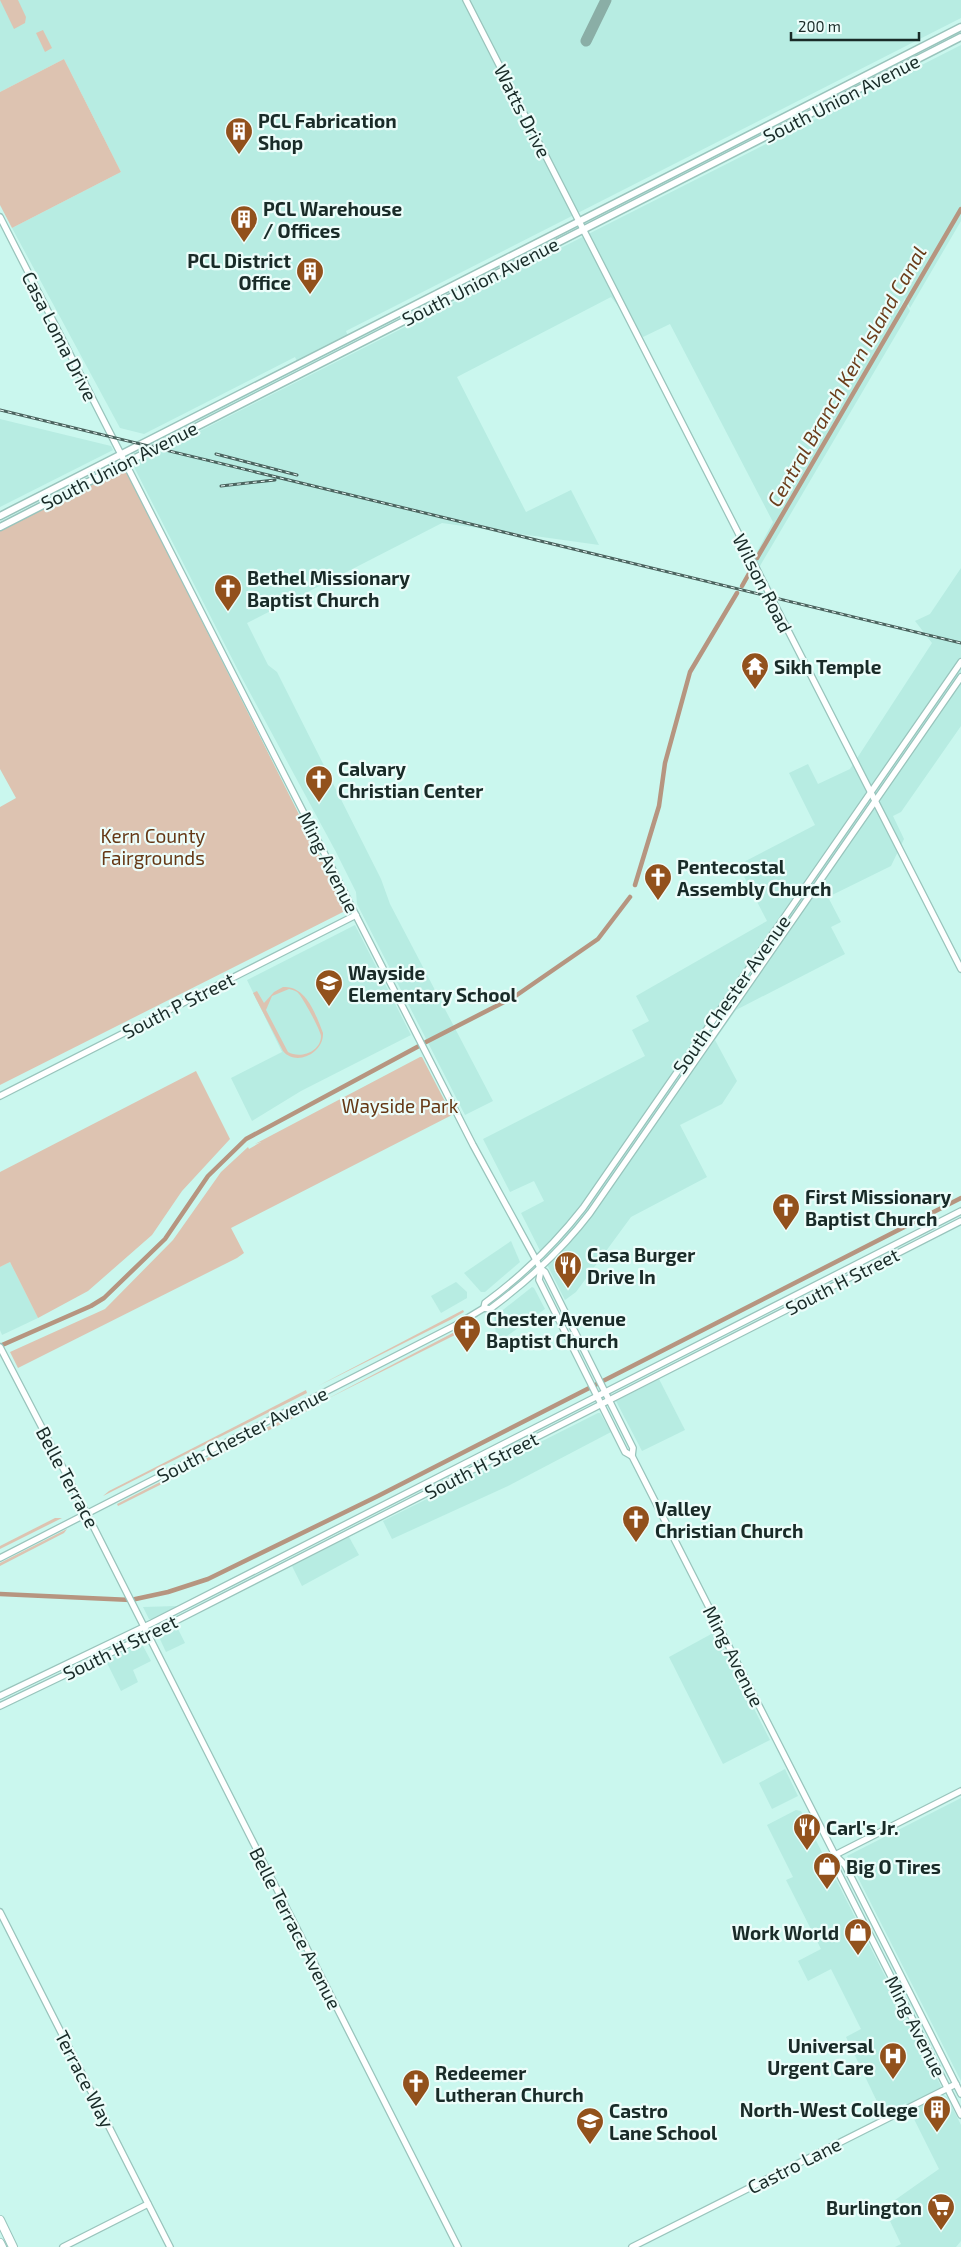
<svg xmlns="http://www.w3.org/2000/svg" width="961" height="2247" viewBox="0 0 961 2247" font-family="'Exo 2',sans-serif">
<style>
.built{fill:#b7ece2}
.green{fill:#ddc3b1;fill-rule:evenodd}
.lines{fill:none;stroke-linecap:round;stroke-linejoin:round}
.canal{stroke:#b69580;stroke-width:4.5}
.taxiway{stroke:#8aaea6;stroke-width:11}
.secondary-casing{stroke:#99c4bc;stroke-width:8}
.primary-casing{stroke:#99c4bc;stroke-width:9}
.highway-casing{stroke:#99c4bc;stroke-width:10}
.secondary{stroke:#fff;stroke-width:5.5}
.primary{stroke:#fff;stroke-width:6}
.highway{stroke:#fff;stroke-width:8}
.rail-casing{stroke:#4b645f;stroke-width:3}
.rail{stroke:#ecfdfa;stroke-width:1;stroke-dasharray:4;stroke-linecap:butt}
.labels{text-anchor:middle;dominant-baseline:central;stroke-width:4.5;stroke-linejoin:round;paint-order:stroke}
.street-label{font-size:19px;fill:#192b28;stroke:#ecfdfa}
.poi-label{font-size:19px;font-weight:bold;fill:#192b28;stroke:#ecfdfa;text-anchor:start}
.park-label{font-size:19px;fill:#653815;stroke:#ecfdfa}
.water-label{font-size:20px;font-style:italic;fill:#6c3e1c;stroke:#ecfdfa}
</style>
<rect width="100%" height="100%" fill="#caf7ee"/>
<g class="built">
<polygon points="0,0 961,0 961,18 346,331 349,339 299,365 295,357 144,434 120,428 12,228 121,172 64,59 0,92"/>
<polygon points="961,45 961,221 910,308 905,298 896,316 905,301 910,311 757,571 752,561 773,522 670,324 643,337 611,297 457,377 526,512 571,490 599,545 442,523 247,623 268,665 277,672 381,879 390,904 493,1101 465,1115 357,904 356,892 336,852 242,678 133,465"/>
<polygon points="0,419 111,446 113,450 0,507"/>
<polygon points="961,568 961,726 901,812 893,816 904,839 891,866 828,897 841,922 831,927 845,954 736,1010 715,1040 737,1081 722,1104 680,1125 707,1177 631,1217 576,1292 565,1300 521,1213 544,1201 534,1181 510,1192 483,1139 645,1056 632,1030 649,1021 636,996 767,921 738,865 815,825 789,773 808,764 818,784 850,769 932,643 915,621 930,614"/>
<polygon points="355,925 411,1035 301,1091 252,1121 231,1078 282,1052 247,980"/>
<polygon points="511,1241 520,1262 485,1292 481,1292 464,1273"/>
<polygon points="10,1262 38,1318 2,1335 0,1330 0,1267"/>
<polygon points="456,1282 467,1292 467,1298 441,1313 431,1296"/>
<polygon points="532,1287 534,1288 545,1309 497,1343 494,1317"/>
<polygon points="659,1379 685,1430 642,1451 616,1401"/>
<polygon points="598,1413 600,1413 611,1432 508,1486 392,1539 383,1521"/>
<polygon points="349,1537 359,1555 302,1586 292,1566"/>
<polygon points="177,1606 153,1620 149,1619 143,1607"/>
<polygon points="176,1625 185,1643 166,1652 158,1635"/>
<polygon points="715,1632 770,1740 723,1764 669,1657"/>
<polygon points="140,1644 143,1646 151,1661 133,1670 138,1682 121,1691 106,1661"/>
<polygon points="785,1769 798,1796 772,1809 759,1783"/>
<polygon points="961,1798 961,2081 847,1856"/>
<polygon points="796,1810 801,1811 940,2084 944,2095 947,2097 961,2125 961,2241 956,2247 895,2247 901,2244 890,2221 903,2214 895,2200 939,2169 906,2103 883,2114 846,2037 861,2029 831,1969 808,1981 798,1961 821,1949 786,1880 793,1877 767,1825"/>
</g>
<g class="green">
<polygon points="0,0 18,0 26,17 25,23 14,29"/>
<polygon points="43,30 52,48 45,52 36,33"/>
<polygon points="64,59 121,172 12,228 0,205 0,92"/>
<polygon points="125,468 347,910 0,1085 0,807 16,798 0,769 0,531"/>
<path d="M283,987C306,985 316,1015 323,1033C324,1053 296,1067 283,1051L253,993L257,991L264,1003L274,992ZM289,989C293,990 297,991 299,994C304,1000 320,1029 321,1036C321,1052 300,1059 288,1052L266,1010L272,996Z"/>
<polygon points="420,1057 422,1057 452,1115 231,1228 244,1253 237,1258 18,1368 10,1352 105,1309 173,1240 221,1172 248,1147 249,1149 261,1142 255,1144"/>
<polygon points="196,1071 230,1139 182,1191 152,1235 88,1291 38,1318 10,1262 0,1267 0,1172"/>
<polygon points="463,1310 464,1312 450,1320 318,1386"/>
<polygon points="466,1326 467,1329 325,1400"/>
<polygon points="306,1390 307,1393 103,1496 109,1491"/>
<polygon points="313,1404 315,1407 118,1506 117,1504"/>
<polygon points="55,1518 62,1518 0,1549 0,1546"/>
<polygon points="67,1529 64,1533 0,1566 0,1563"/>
</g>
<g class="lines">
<g class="canal">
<polyline points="757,558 961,209"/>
<polyline points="742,586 751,570"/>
<polyline points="635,885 659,806 665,763 690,672 737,593"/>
<polyline points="426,1042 514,997 598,939 630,897"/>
<polyline points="0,1346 91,1306 104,1298 165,1239 208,1176 246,1139 419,1046"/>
<polyline points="0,1594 131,1600 168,1592 208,1579 378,1496 961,1198"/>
</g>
<polyline class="taxiway" points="586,41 606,0"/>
<g class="secondary-casing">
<g id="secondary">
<polyline points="466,0 961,969"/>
<polyline points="0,217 473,1145 541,1269 545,1272 633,1448 632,1456"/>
<polyline points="0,1096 356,915"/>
<polyline points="541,1269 539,1280 625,1452 632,1456 835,1855 845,1865 961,2094"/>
<path d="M484,1308L490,1309C528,1281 561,1251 590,1213L961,677"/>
<polyline points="0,1347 87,1514 458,2247"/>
<path d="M0,1558L456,1325L484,1308L485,1303C523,1275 554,1245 583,1208L961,662"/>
<polyline points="0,1696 152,1623 961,1211"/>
<polyline points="0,1706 148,1635 961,1221"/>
<polyline points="835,1855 836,1868 961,2115"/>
<polyline points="835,1855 961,1791"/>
<polyline points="0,1912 170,2247"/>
<polyline points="63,2247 148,2204"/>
<polyline points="632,2247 956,2084"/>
</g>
</g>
<g class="primary-casing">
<g id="primary">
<polyline points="0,516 961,27"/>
<polyline points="0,527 961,37"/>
</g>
</g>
<g class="highway-casing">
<g id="highway">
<polyline points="0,2220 13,2247"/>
<polyline points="0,2243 2,2247"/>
</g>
</g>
<use href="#secondary" class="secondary"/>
<use href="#primary" class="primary"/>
<use href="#highway" class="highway"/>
<g class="rail-casing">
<g id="rail">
<polyline points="0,410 961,643"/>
<polyline points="216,454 297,475"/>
<polyline points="221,486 275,480"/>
</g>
</g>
<use href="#rail" class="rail"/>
</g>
<defs>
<g id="building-pin" transform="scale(1.4375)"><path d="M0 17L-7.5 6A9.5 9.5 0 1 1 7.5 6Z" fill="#92511c" stroke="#ecfdfa"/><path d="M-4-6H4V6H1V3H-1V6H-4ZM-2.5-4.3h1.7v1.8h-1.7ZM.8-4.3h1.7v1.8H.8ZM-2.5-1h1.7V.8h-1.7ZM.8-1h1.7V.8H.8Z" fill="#fff"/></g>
<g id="church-pin" transform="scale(1.4375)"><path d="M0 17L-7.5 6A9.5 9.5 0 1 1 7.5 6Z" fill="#92511c" stroke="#ecfdfa"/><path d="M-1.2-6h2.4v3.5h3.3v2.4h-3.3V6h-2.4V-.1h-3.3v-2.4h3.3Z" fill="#fff"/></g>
<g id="temple-pin" transform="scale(1.4375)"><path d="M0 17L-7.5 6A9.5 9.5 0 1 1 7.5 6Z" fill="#92511c" stroke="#ecfdfa"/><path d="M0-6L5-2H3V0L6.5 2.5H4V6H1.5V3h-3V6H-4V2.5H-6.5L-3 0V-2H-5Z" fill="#fff"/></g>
<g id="school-pin" transform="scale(1.4375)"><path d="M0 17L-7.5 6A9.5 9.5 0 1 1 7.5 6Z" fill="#92511c" stroke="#ecfdfa"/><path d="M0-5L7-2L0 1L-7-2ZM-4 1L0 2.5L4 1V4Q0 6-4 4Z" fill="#fff"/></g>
<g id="restaurant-pin" transform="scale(1.4375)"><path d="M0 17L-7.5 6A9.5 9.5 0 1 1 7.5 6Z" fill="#92511c" stroke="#ecfdfa"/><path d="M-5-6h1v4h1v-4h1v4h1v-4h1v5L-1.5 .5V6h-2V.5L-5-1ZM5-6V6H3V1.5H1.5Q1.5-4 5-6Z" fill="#fff"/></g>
<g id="shop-pin" transform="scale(1.4375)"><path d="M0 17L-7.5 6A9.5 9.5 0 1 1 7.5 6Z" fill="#92511c" stroke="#ecfdfa"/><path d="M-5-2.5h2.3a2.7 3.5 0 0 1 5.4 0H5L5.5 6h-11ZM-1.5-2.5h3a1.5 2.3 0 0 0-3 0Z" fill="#fff"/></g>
<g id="hospital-pin" transform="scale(1.4375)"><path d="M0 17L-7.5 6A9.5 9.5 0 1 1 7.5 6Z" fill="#92511c" stroke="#ecfdfa"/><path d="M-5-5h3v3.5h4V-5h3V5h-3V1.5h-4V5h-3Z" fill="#fff"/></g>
<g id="supermarket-pin" transform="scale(1.4375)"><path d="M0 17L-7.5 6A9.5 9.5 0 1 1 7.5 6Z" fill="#92511c" stroke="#ecfdfa"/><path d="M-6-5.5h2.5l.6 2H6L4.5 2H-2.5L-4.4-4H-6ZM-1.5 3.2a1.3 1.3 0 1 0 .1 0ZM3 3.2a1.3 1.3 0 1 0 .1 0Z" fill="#fff"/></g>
</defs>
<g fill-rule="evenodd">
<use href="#building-pin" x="239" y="131"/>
<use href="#building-pin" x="244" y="219"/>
<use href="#building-pin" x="310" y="271"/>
<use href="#church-pin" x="228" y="588"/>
<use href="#temple-pin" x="755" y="666"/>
<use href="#church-pin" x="319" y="779"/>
<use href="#church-pin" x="658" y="877"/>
<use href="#school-pin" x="329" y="983"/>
<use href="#church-pin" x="786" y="1207"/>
<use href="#restaurant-pin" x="568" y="1265"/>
<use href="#church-pin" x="467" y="1329"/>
<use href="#church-pin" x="636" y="1519"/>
<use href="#restaurant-pin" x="807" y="1827"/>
<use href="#shop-pin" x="827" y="1866"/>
<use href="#shop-pin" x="858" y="1932"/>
<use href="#hospital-pin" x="893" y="2056"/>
<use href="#church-pin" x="416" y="2083"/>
<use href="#building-pin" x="937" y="2109"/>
<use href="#school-pin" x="590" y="2121"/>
<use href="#supermarket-pin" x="941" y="2207"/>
</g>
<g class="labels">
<g class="street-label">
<text transform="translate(841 98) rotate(-27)">South Union Avenue</text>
<text transform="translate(523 111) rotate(63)">Watts Drive</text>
<text transform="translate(480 281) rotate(-27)">South Union Avenue</text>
<text transform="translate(60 336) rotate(63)">Casa Loma Drive</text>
<text transform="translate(119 465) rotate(-27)">South Union Avenue</text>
<text transform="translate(763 583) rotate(63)">Wilson Road</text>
<text transform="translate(329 862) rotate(63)">Ming Avenue</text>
<text transform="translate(731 994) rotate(-55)">South Chester Avenue</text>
<text transform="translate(178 1005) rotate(-27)">South P Street</text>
<text transform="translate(842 1281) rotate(-27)">South H Street</text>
<text transform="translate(242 1434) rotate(-27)">South Chester Avenue</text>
<text transform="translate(481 1465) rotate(-27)">South H Street</text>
<text transform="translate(68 1477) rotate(62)">Belle Terrace</text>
<text transform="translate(120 1647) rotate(-26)">South H Street</text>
<text transform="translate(734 1656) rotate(63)">Ming Avenue</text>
<text transform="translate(296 1928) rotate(63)">Belle Terrace Avenue</text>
<text transform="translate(916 2026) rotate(63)">Ming Avenue</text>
<text transform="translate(85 2079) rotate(63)">Terrace Way</text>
<text transform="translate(794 2165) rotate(-27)">Castro Lane</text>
</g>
<g class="poi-label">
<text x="258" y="120">PCL Fabrication<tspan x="258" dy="22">Shop</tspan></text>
<text x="263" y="208">PCL Warehouse<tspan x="263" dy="22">/ Offices</tspan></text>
<text x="291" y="260" text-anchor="end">PCL District<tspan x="291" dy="22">Office</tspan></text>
<text x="247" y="577">Bethel Missionary<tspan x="247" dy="22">Baptist Church</tspan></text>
<text x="774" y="666">Sikh Temple</text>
<text x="338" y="768">Calvary<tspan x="338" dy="22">Christian Center</tspan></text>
<text x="677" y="866">Pentecostal<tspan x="677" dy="22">Assembly Church</tspan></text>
<text x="348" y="972">Wayside<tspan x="348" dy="22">Elementary School</tspan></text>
<text x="805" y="1196">First Missionary<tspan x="805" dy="22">Baptist Church</tspan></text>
<text x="587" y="1254">Casa Burger<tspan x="587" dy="22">Drive In</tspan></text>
<text x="486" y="1318">Chester Avenue<tspan x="486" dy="22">Baptist Church</tspan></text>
<text x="655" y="1508">Valley<tspan x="655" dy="22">Christian Church</tspan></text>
<text x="826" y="1827">Carl's Jr.</text>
<text x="846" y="1866">Big O Tires</text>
<text x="839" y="1932" text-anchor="end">Work World</text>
<text x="874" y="2045" text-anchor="end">Universal<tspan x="874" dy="22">Urgent Care</tspan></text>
<text x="435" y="2072">Redeemer<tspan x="435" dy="22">Lutheran Church</tspan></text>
<text x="918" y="2109" text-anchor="end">North-West College</text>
<text x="609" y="2110">Castro<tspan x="609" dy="22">Lane School</tspan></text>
<text x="922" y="2207" text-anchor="end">Burlington</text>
</g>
<g class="park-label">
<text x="153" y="835">Kern County<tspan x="153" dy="22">Fairgrounds</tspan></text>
<text x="400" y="1105">Wayside Park</text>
</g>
<g class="water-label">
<text transform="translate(846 376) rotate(-60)">Central Branch Kern Island Canal</text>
</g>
</g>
<path d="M791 32v8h128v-8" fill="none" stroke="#192b28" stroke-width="2.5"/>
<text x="798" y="32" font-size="15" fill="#192b28" stroke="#ecfdfa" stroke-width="4" paint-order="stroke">200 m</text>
</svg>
